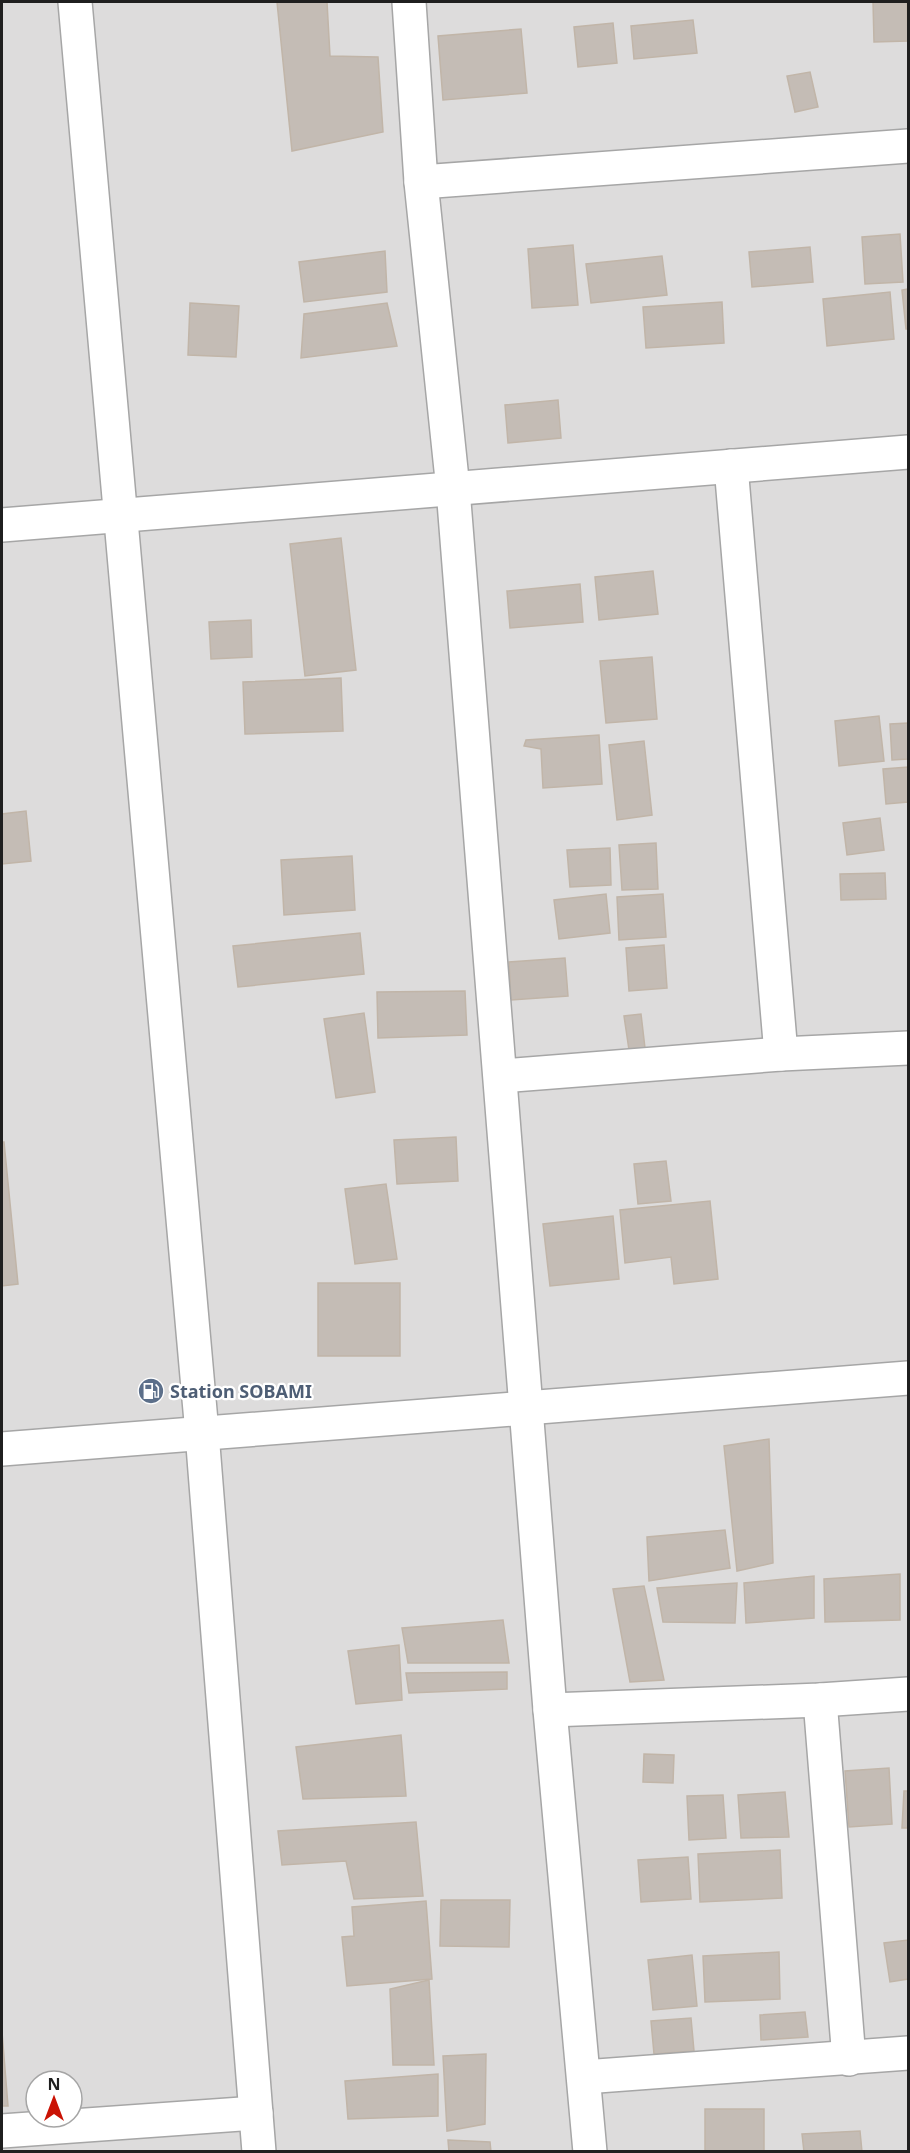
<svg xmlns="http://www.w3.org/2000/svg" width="910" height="2153" viewBox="0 0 910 2153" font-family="'Noto Sans',sans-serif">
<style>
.residential{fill:#dddcdc;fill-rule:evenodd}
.building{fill:#c4bcb5;stroke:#c1b5a8;stroke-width:1.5}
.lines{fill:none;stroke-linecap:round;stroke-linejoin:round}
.minor-casing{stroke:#a6a6a6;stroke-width:36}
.tertiary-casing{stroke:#a6a6a6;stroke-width:36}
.minor{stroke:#fff;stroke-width:33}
.tertiary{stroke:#fff;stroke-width:33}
.labels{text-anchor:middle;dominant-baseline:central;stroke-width:4.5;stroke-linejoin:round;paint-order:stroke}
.service-label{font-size:18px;font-weight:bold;fill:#4e5e75;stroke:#fff;text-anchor:start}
</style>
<rect width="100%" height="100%" fill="#f0ede6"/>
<path class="residential" d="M2,2H908V2151L2,2152ZM36,2081H72V2117H36Z"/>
<g class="building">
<polygon points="277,2 327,2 330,56 378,57 383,132 292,151"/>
<polygon points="873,2 907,2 908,41 874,42"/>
<polygon points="693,20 697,53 634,59 631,26"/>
<polygon points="613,23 617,63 578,67 574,27"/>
<polygon points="521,29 527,93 443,100 438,36"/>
<polygon points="810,72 818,107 795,112 787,76"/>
<polygon points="900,234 903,282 865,284 862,237"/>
<polygon points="573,245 578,305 532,308 528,249"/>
<polygon points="810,247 813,282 752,287 749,252"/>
<polygon points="385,251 387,292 304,302 299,262"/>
<polygon points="662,256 667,295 591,303 586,264"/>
<polygon points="908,289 908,329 906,329 902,290"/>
<polygon points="890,292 894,339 827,346 823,299"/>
<polygon points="722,302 724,343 646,348 643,307"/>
<polygon points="190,303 239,306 236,357 188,355"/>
<polygon points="387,303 397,346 301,358 304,314"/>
<polygon points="558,400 561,438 508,443 505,405"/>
<polygon points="341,538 356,670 305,676 290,544"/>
<polygon points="653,571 658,614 599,620 595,577"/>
<polygon points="580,584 583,622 510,628 507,591"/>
<polygon points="251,620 252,657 211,659 209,622"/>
<polygon points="652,657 657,719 606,723 600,661"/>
<polygon points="341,678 343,731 245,734 243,682"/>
<polygon points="879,716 884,761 839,766 835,721"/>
<polygon points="908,723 908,759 892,760 890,724"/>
<polygon points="599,735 602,784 543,788 541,749 524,746 526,740"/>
<polygon points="644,741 652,815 617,820 609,745"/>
<polygon points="908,767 908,802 886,804 883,769"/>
<polygon points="26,811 31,861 2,864 2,814"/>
<polygon points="880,818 884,850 847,855 843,823"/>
<polygon points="656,843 658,889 622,890 619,845"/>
<polygon points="610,848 611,885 570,887 567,850"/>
<polygon points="352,856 355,910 284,915 281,860"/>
<polygon points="885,873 886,899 841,900 840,874"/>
<polygon points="606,894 610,933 559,939 554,900"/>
<polygon points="663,894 666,937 619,940 617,897"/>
<polygon points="360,933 364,974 238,987 233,946"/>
<polygon points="664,945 667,988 629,991 626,948"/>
<polygon points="565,958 568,996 511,1000 509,962"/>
<polygon points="465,991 467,1035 378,1038 377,992"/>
<polygon points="364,1013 375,1092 336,1098 324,1019"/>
<polygon points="641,1014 645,1048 629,1050 624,1016"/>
<polygon points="456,1137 458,1181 397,1184 394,1140"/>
<polygon points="2,1142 4,1142 18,1284 2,1286"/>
<polygon points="666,1161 671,1201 638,1204 634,1164"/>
<polygon points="386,1184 397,1259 355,1264 345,1189"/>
<polygon points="710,1201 718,1279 674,1284 671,1257 625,1263 620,1210"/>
<polygon points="613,1216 619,1279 550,1286 543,1224"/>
<rect x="318" y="1283" width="82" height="73"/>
<polygon points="769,1439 773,1563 737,1571 724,1446"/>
<polygon points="725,1530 730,1568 649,1581 647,1537"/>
<polygon points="900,1574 900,1620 825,1622 824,1579"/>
<polygon points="814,1576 814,1618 746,1623 744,1583"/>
<polygon points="737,1583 735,1623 663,1622 657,1588"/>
<polygon points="644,1586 664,1680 630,1682 613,1589"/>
<polygon points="503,1620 509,1663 408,1663 402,1628"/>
<polygon points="399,1645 402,1700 356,1704 348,1651"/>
<polygon points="507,1672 507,1689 409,1693 406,1673"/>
<polygon points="401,1735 406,1796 303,1799 296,1747"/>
<polygon points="644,1754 674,1755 673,1783 643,1782"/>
<polygon points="889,1768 892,1824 849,1827 845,1771"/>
<polygon points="904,1791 908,1791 908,1828 902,1828"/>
<polygon points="785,1792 789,1837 741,1838 738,1795"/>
<polygon points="723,1795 726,1838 689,1840 687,1796"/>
<polygon points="416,1822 423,1896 354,1899 346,1861 282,1865 278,1831"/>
<polygon points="780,1850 782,1898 700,1902 698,1854"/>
<polygon points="688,1857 691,1899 641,1902 638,1860"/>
<polygon points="441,1900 510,1900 509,1947 440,1946"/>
<polygon points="426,1901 432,1979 347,1986 342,1937 354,1936 352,1907"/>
<polygon points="908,1940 908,1979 890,1982 884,1943"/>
<polygon points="779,1952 780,1999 705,2002 703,1956"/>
<polygon points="692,1955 697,2006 653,2010 648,1960"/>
<polygon points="429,1980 434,2065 393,2065 390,1989"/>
<polygon points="805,2012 808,2037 761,2040 760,2015"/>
<polygon points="691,2018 694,2051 654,2054 651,2021"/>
<polygon points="2,2032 8,2106 2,2106"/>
<polygon points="486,2054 485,2124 447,2131 443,2056"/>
<polygon points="438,2074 438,2116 348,2119 345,2081"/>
<rect x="705" y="2109" width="59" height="43"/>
<polygon points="860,2131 862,2152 804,2152 802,2134"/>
<polygon points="448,2140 490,2142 491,2152 449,2152"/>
</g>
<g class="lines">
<g class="minor-casing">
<g id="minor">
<polyline points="409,2 421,182 453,489 550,1710 590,2152"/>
<polyline points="421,182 908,146"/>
<polyline points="731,466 781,1054"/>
<polyline points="501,1076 781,1054 908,1048"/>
<polyline points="2,1449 908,1378"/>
<polyline points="820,1700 849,2059"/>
<polyline points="550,1710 820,1700 908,1694"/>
<polyline points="584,2077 908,2053"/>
<polyline points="2,2131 256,2113"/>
</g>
</g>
<g class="tertiary-casing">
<g id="tertiary">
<polyline points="75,2 202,1433 259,2152"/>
<polyline points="2,525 908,452"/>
</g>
</g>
<use href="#minor" class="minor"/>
<use href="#tertiary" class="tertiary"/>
</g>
<defs>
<g id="fuel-disc" transform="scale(1.35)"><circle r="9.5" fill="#5c6f8a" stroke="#fff"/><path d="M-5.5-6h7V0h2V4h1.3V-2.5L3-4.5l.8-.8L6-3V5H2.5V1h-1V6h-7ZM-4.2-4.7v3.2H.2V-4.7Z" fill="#fff"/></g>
</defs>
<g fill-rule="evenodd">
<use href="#fuel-disc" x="151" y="1391"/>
</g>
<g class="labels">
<g class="service-label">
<text x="170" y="1391">Station SOBAMI</text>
</g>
</g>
<rect width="910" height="2153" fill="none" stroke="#1f1f1f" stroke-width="6"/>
<g transform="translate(54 2099)"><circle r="28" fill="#ffffff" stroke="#a5a5a5" stroke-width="1.5"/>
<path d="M0-4.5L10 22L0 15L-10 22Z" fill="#ca1204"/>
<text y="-9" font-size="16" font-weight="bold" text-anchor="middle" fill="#1f1f1f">N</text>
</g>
</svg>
